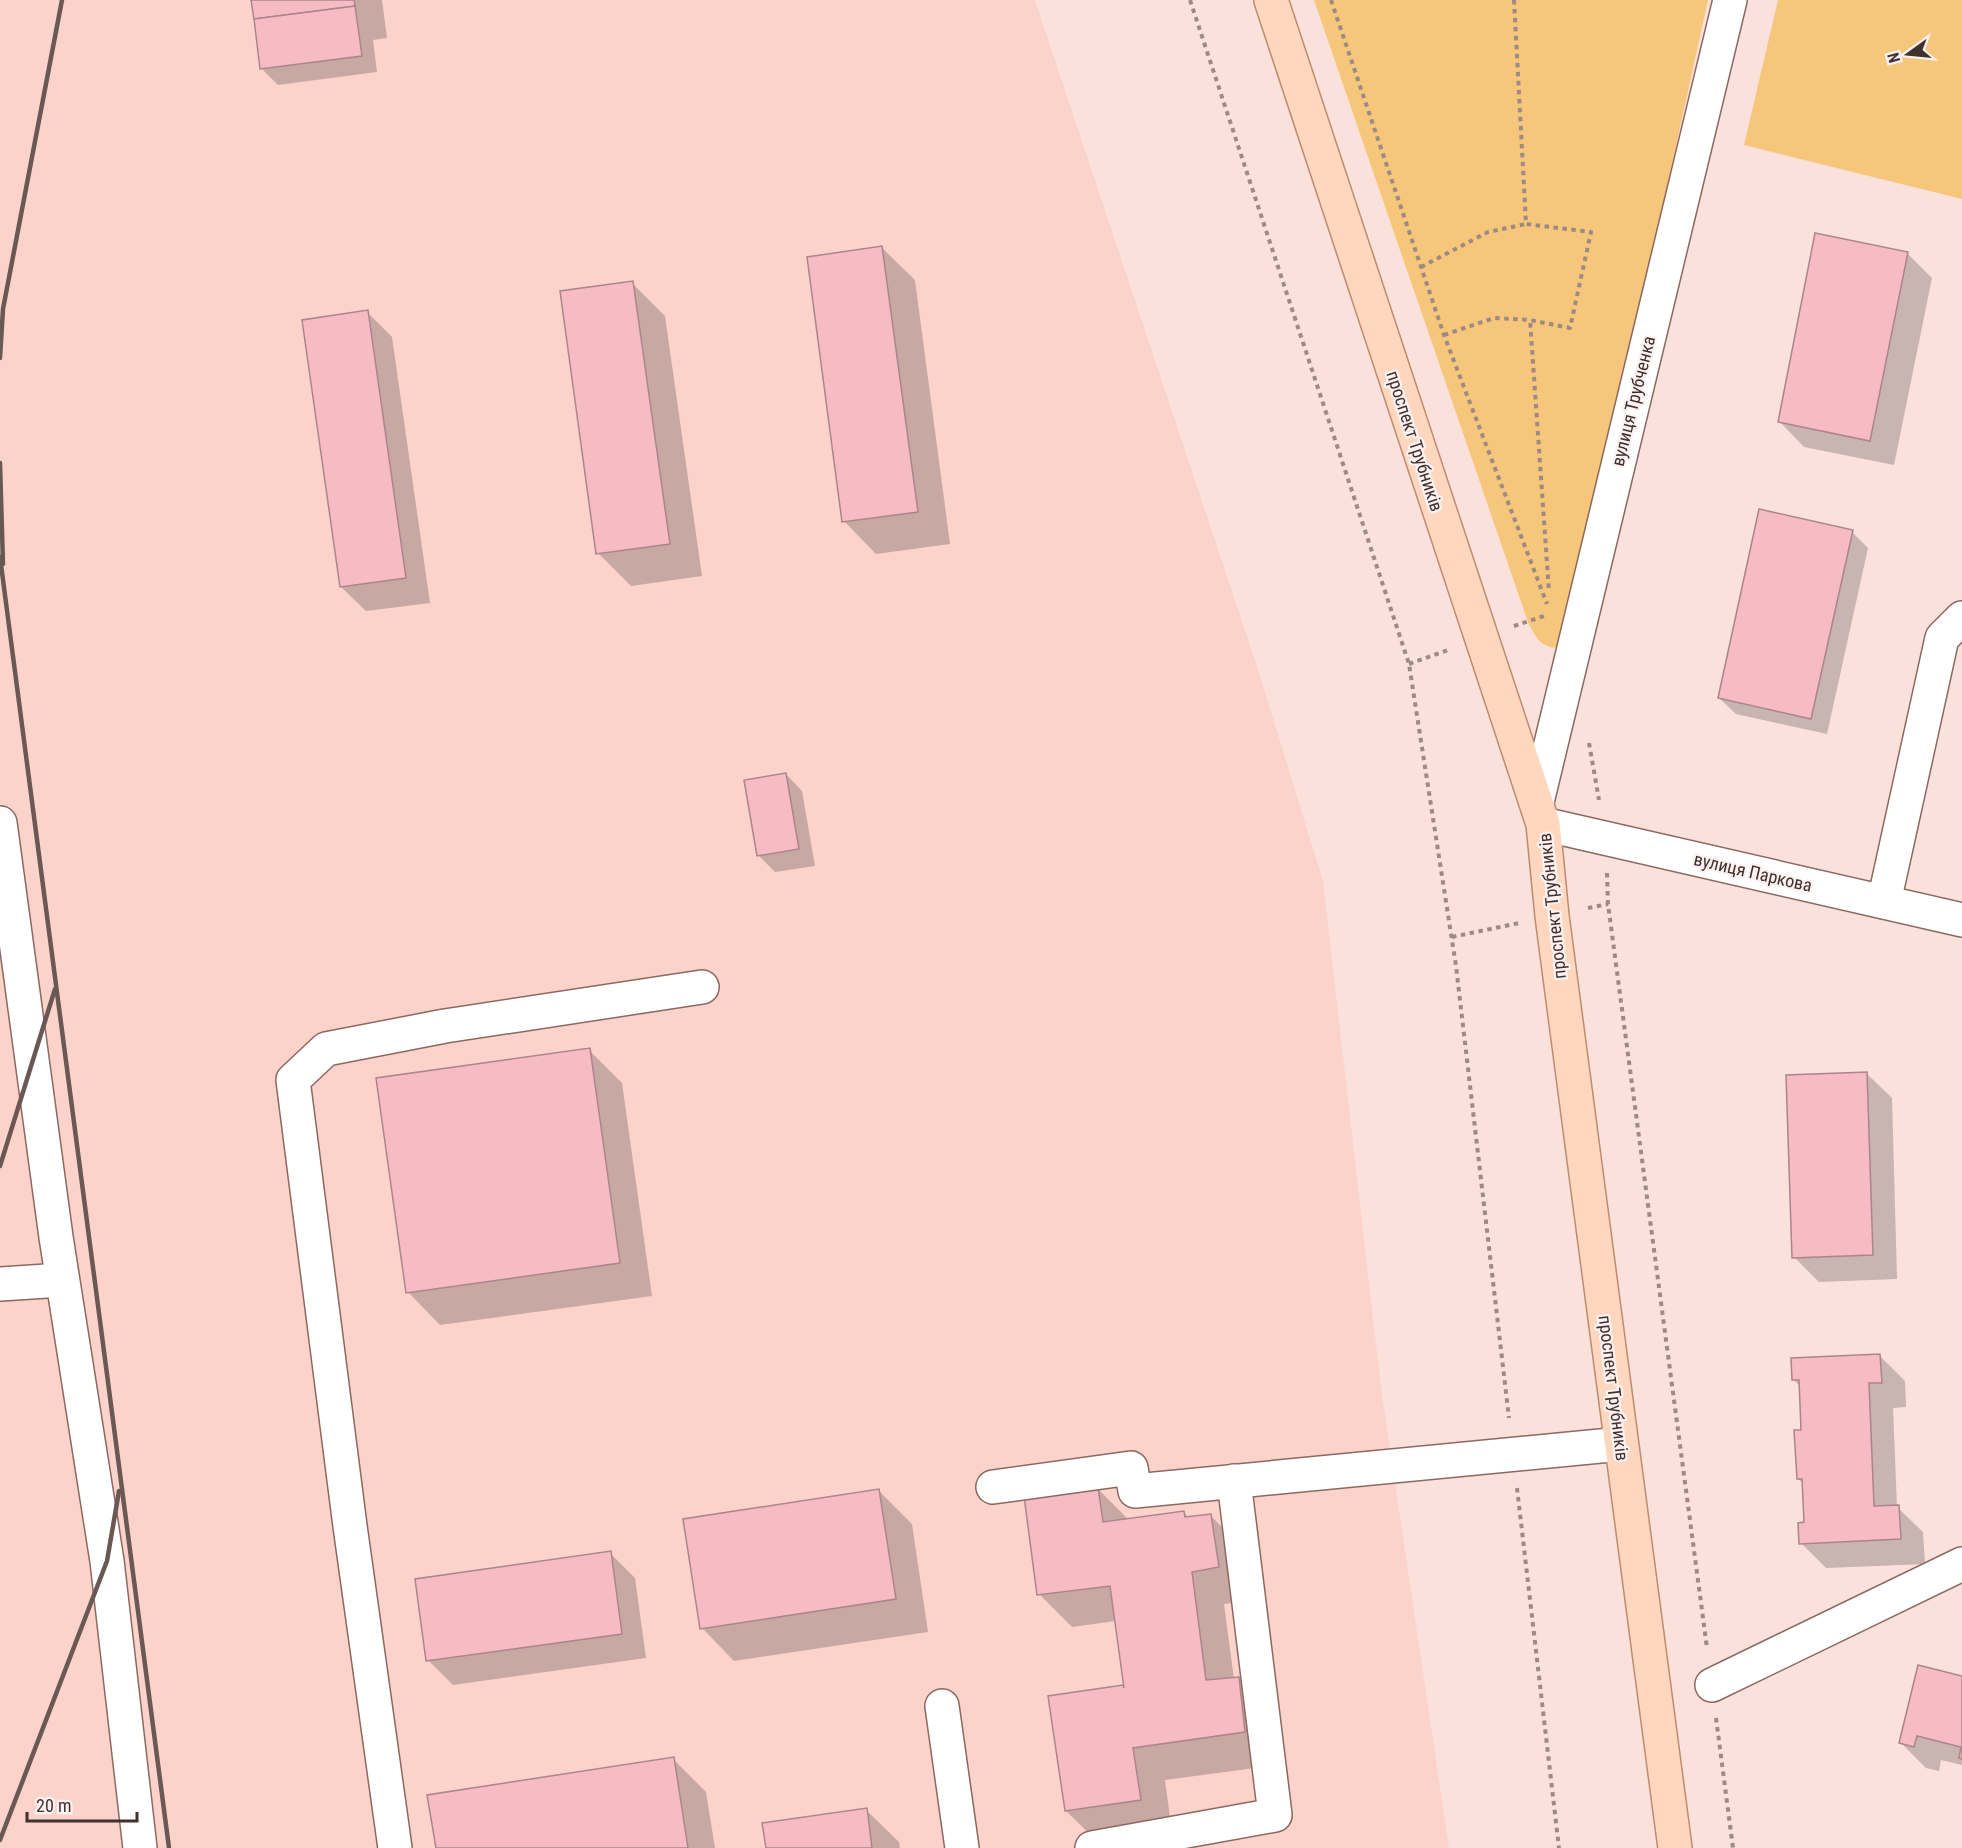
<svg xmlns="http://www.w3.org/2000/svg" width="1962" height="1848" viewBox="0 0 1962 1848" font-family="'Roboto Condensed',sans-serif">
<style>
.built{fill:#fbd3cb}
.green{fill:#f6c67b}
.shadow{fill:#0003}
.building{fill:#f7bbc4;stroke:#ab858b;stroke-width:1.5}
.lines{fill:none;stroke-linecap:round;stroke-linejoin:round}
.minor-casing{stroke:#8c6861;stroke-width:36}
.major-casing{stroke:#bc8c6f;stroke-width:36}
.path{stroke:#9e8a85;stroke-width:4;stroke-dasharray:4.5 4.5;stroke-linecap:butt}
.minor{stroke:#fff;stroke-width:33}
.major{stroke:#ffd7be;stroke-width:33}
.rail{stroke:#695854;stroke-width:4.5}
.labels{text-anchor:middle;dominant-baseline:central;stroke-width:4.5;stroke-linejoin:round;paint-order:stroke}
.street-label{font-size:18px;fill:#40312d;stroke:#fbf2f1}
</style>
<rect width="100%" height="100%" fill="#fae1dc"/>
<polygon class="built" points="0,0 1035,0 1256,663 1323,881 1381,1388 1449,1848 0,1848"/>
<g class="green">
<path d="M1314,0H1708L1569,633L1559,648C1540,648 1536,637 1528,622Z"/>
<polygon points="1778,0 1962,0 1962,199 1744,145"/>
</g>
<g class="shadow">
<polygon points="253,0 382,0 387,38 373,40 377,72 278,85 261,68"/>
<polygon points="882,248 915,280 950,544 876,554 844,521"/>
<polygon points="1907,253 1932,278 1894,465 1804,447 1780,422"/>
<polygon points="632,283 665,316 702,576 631,586 598,553"/>
<polygon points="367,312 392,337 430,603 366,611 341,587"/>
<polygon points="1852,532 1868,548 1827,734 1736,714 1719,698"/>
<polygon points="786,774 802,791 815,866 775,872 758,855"/>
<polygon points="589,1050 622,1083 652,1296 440,1325 408,1292"/>
<polygon points="1867,1074 1892,1098 1897,1279 1819,1282 1794,1257"/>
<polygon points="1880,1356 1905,1381 1906,1407 1893,1408 1897,1507 1923,1532 1925,1564 1826,1568 1801,1543 1806,1524 1804,1484 1798,1479 1803,1431 1800,1386 1794,1380"/>
<polygon points="1097,1488 1129,1520 1184,1513 1189,1518 1210,1515 1243,1548 1251,1600 1224,1604 1234,1679 1239,1678 1271,1711 1277,1765 1165,1780 1172,1833 1099,1843 1066,1811 1050,1698 1125,1687 1116,1621 1072,1627 1039,1594"/>
<polygon points="879,1491 912,1524 928,1632 734,1661 702,1628"/>
<polygon points="610,1553 635,1578 646,1658 453,1685 428,1660"/>
<polygon points="1962,1677 1962,1765 1941,1760 1939,1771 1926,1768 1901,1743"/>
<polygon points="673,1759 706,1792 715,1848 437,1848"/>
<polygon points="866,1810 899,1842 900,1848 767,1848"/>
</g>
<g class="building">
<polygon points="251,0 354,0 355,6 254,19"/>
<polygon points="355,6 362,56 260,69 254,19"/>
<polygon points="1815,233 1908,252 1870,441 1778,422"/>
<polygon points="882,246 918,512 842,522 807,257"/>
<polygon points="633,281 670,544 596,554 560,291"/>
<polygon points="368,310 406,578 340,587 302,320"/>
<polygon points="1759,509 1853,530 1811,719 1718,698"/>
<polygon points="786,773 799,849 757,856 744,780"/>
<polygon points="590,1048 620,1263 406,1293 376,1078"/>
<polygon points="1867,1072 1873,1255 1792,1258 1786,1075"/>
<polygon points="1880,1354 1882,1383 1869,1383 1874,1506 1899,1505 1901,1539 1799,1544 1798,1523 1804,1522 1802,1479 1797,1479 1794,1430 1801,1430 1799,1380 1792,1380 1791,1358"/>
<polygon points="1098,1487 1103,1522 1184,1511 1185,1517 1211,1514 1219,1567 1192,1572 1206,1680 1239,1677 1245,1732 1133,1748 1141,1800 1065,1811 1048,1696 1123,1685 1124,1688 1110,1586 1037,1595 1024,1496"/>
<polygon points="879,1489 896,1599 700,1629 683,1519"/>
<polygon points="611,1551 622,1634 426,1661 415,1579"/>
<polygon points="1918,1665 1962,1676 1962,1759 1959,1758 1961,1747 1917,1736 1914,1747 1899,1743"/>
<polygon points="674,1757 688,1848 436,1848 427,1795"/>
<polygon points="867,1808 872,1848 766,1848 762,1823"/>
</g>
<g class="lines">
<g class="minor-casing">
<g id="minor">
<polyline points="1537,802 1730,0"/>
<polyline points="0,823 56,1237 107,1561 140,1848"/>
<polyline points="1543,824 1962,920"/>
<polyline points="1884,902 1942,638 1962,618"/>
<polyline points="0,1284 62,1280"/>
<polyline points="993,1487 1131,1468 1135,1491 1621,1444"/>
<polyline points="1712,1685 1962,1564"/>
<polyline points="942,1706 962,1848"/>
<polyline points="395,1848 350,1526 293,1080 326,1049 445,1026 702,987"/>
<polyline points="1092,1848 1275,1815 1234,1481"/>
</g>
</g>
<g class="major-casing">
<polyline id="major" points="1271,0 1543,824 1552,916 1675,1848"/>
</g>
<g class="path">
<polyline points="1190,0 1409,664 1456,966 1509,1418"/>
<polyline points="1331,0 1444,335 1547,604"/>
<polyline points="1514,0 1526,224 1591,232 1570,328 1530,320 1549,592"/>
<polyline points="1421,267 1488,232 1526,224"/>
<polyline points="1444,335 1494,318 1530,320"/>
<polyline points="1514,626 1547,615"/>
<polyline points="1409,664 1448,650"/>
<polyline points="1589,743 1599,800"/>
<polyline points="1607,873 1608,904 1707,1648"/>
<polyline points="1588,908 1608,904"/>
<polyline points="1452,937 1519,923"/>
<polyline points="1517,1488 1559,1848"/>
<polyline points="1716,1718 1733,1848"/>
</g>
<use href="#minor" class="minor"/>
<use href="#major" class="major"/>
<g class="rail">
<polyline points="0,358 3,309 62,0"/>
<polyline points="0,463 3,564"/>
<polyline points="0,557 169,1848"/>
<polyline points="0,1166 55,989"/>
<polyline points="0,1840 107,1561 119,1491"/>
</g>
</g>
<g class="labels">
<g class="street-label">
<text transform="translate(1633 401) rotate(-76)">вулиця Трубченка</text>
<text transform="translate(1415 441) rotate(72)">проспект Трубників</text>
<text transform="translate(1753 872) rotate(13)">вулиця Паркова</text>
<text transform="translate(1552 906) rotate(-96)">проспект Трубників</text>
<text transform="translate(1614 1388) rotate(83)">проспект Трубників</text>
</g>
</g>
<g transform="translate(1908 54) rotate(255)" stroke="#fbf2f1" stroke-width="4.5" paint-order="stroke">
<path d="M0-4.5L10 22L0 15L-10 22Z" fill="#40312d"/>
<text y="-9" font-size="16" font-weight="bold" text-anchor="middle" fill="#40312d">N</text>
</g>
<path d="M27 1812v9h110v-9" fill="none" stroke="#40312d" stroke-width="3"/>
<text x="36" y="1812" font-size="18" fill="#40312d" stroke="#fbf2f1" stroke-width="4.5" paint-order="stroke">20 m</text>
</svg>
